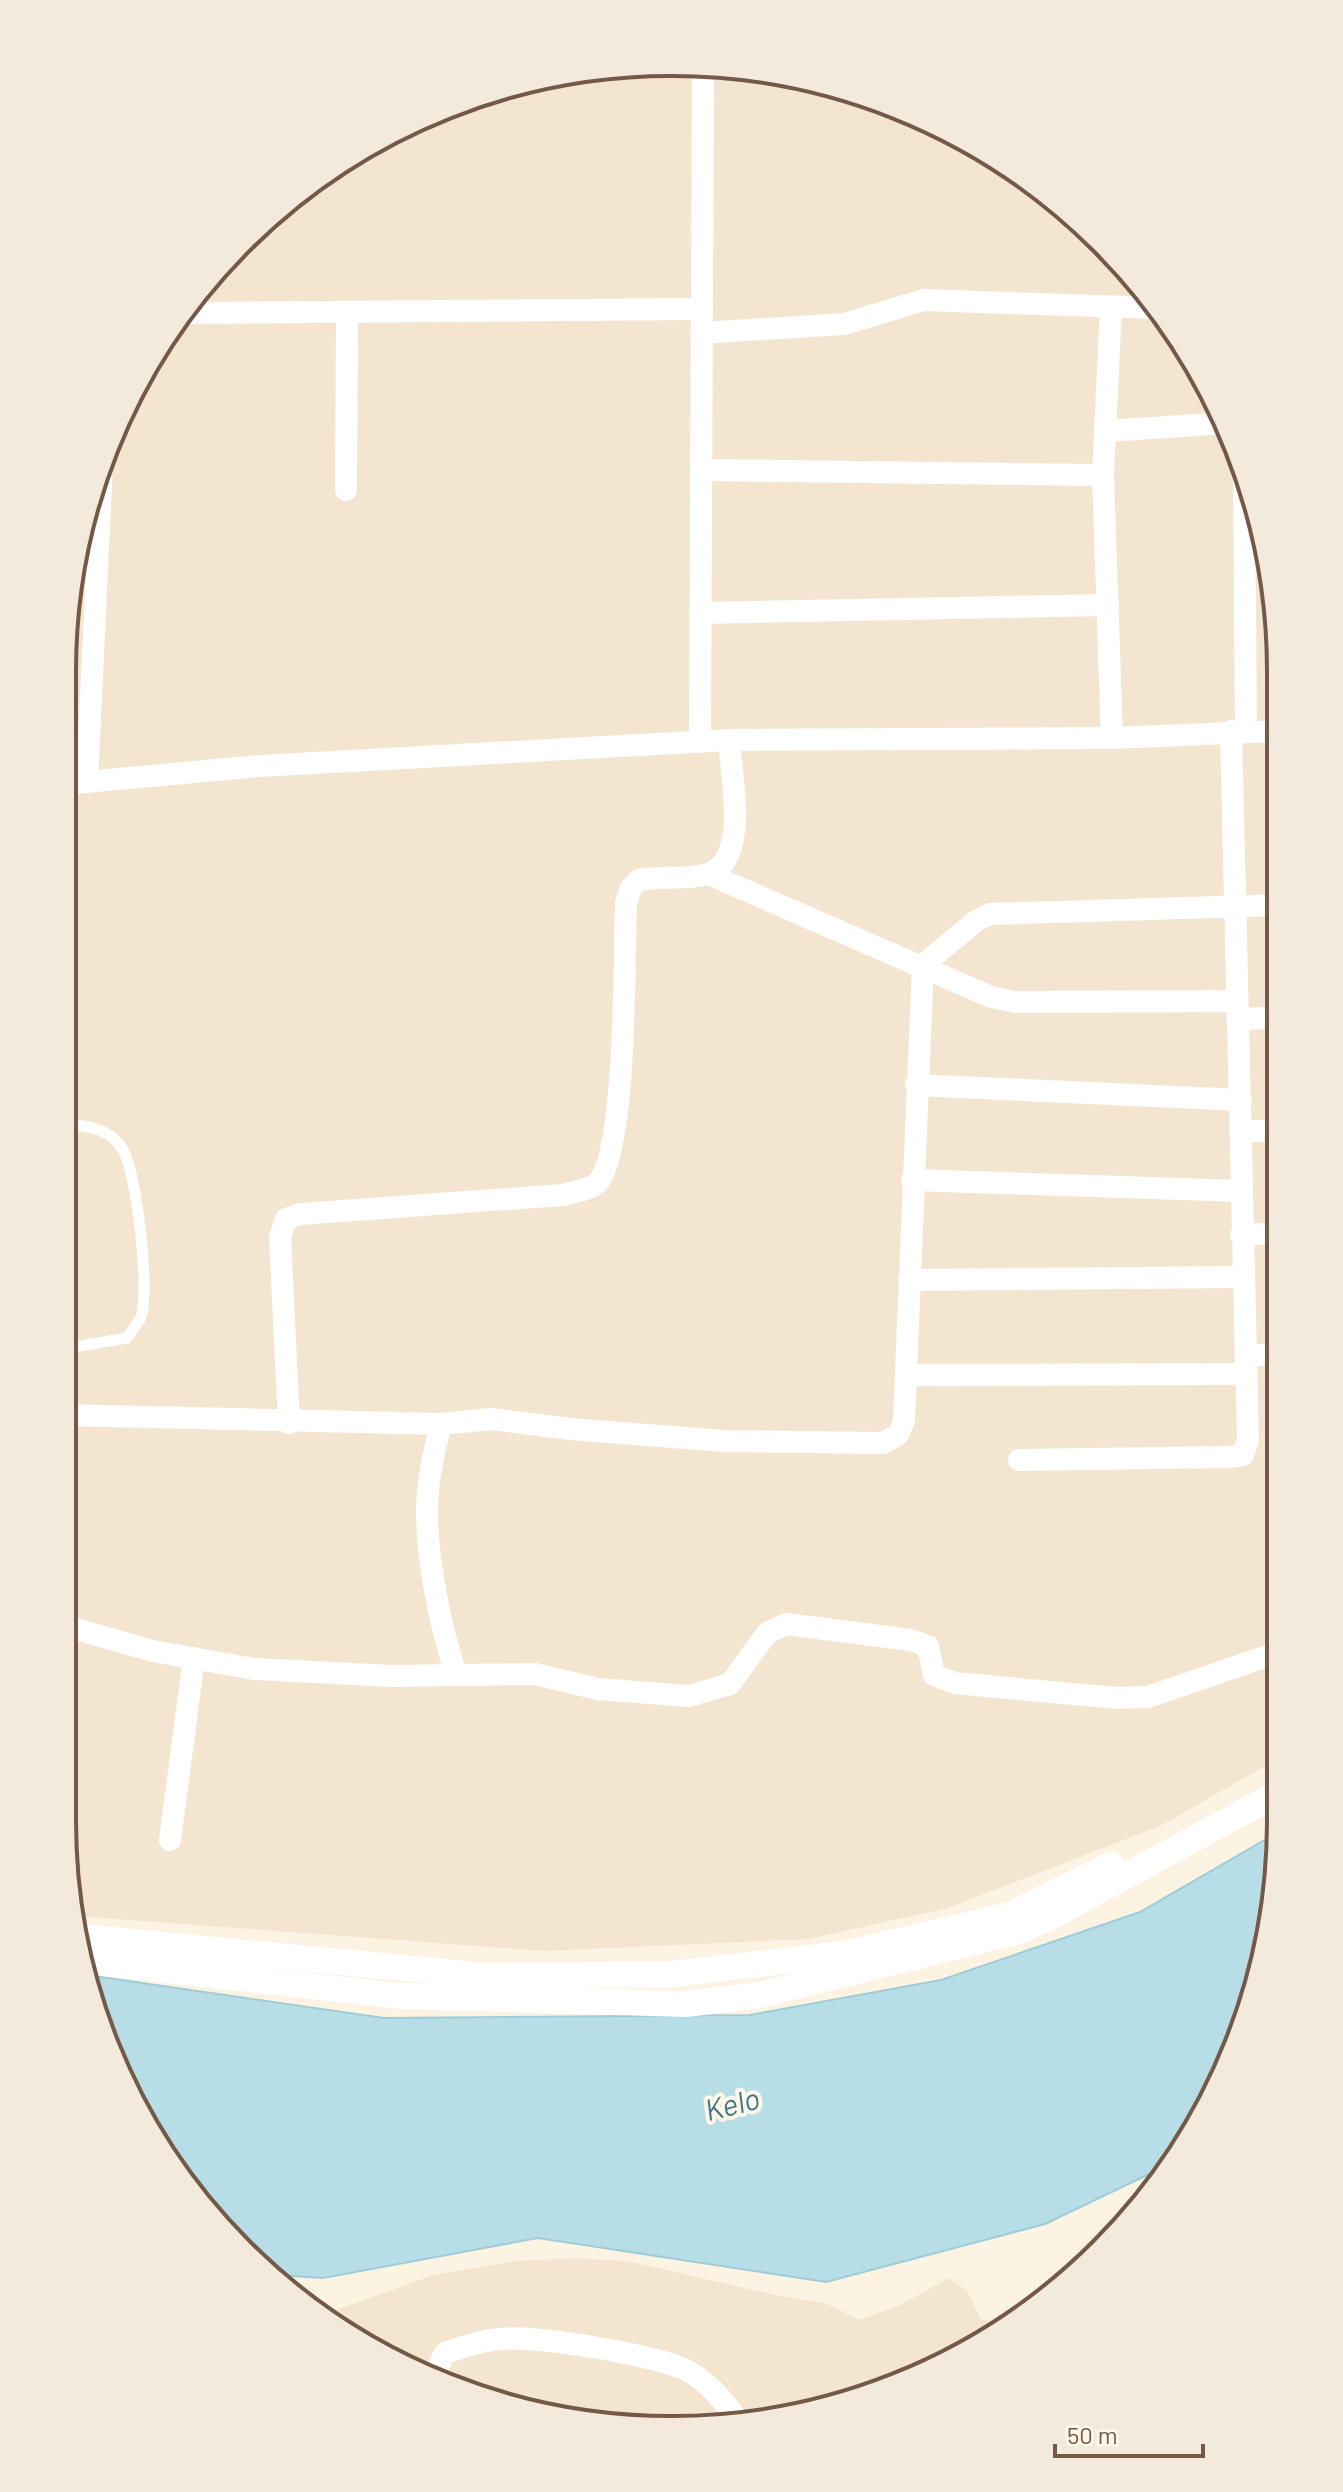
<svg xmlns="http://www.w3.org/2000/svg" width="1343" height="2492" viewBox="0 0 1343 2492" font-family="Barlow,sans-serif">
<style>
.residential{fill:#f4e5d0}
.water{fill:#b7dee6;stroke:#9dcdd8;stroke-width:2}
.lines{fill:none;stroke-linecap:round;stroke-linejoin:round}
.service{stroke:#fff;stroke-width:11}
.minor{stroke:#fff;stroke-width:22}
.tertiary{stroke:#fff;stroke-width:26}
.labels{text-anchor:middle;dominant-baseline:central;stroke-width:8;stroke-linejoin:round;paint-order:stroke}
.water-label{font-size:30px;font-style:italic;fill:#427a88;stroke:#fff7e8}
.rim{fill:none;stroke:#745948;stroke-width:4}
</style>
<rect width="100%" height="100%" fill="#fcf3e2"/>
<g class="residential">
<polygon points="712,63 830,83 941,125 1074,214 1178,333 1235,439 1276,591 1279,1758 1162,1825 948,1908 808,1939 543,1951 78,1916 62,1820 63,632 83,514 125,402 188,300 270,213 367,143 476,94 592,67"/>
<polygon points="577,2258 632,2262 775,2295 825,2303 860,2320 902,2304 949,2278 967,2291 981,2320 1001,2322 1026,2306 941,2367 830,2409 712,2429 514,2409 333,2328 320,2316 433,2275 516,2261"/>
</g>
<polygon class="water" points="1280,1831 1280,1860 1260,1978 1218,2090 1162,2168 1045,2224 826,2282 538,2238 323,2278 277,2275 188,2192 95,2017 87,1975 384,2018 750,2015 941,1980 1140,1912"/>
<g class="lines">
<path class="service" d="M63,1349L127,1338C131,1331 138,1324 141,1317C150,1291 137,1174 123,1150C112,1130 84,1122 63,1127"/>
<g class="minor">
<polyline points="1111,307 1103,475 1112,738"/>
<polyline points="180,313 702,309"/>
<polyline points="701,333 844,324 924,300 1156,308"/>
<polyline points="1107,431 1227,423"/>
<polyline points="701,470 1103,475"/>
<polyline points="1244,472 1246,731"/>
<polyline points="346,490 347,312"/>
<polyline points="700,613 1108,605"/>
<polyline points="700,742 703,64"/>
<polyline points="87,782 102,464"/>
<polyline points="63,784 260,766 729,740 1112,738 1276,731"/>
<polyline points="708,874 991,997 1016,1002 1237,1001"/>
<polyline points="1237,1019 1277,1018"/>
<polyline points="63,1032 67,1032"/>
<polyline points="916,1085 1241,1100"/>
<polyline points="1241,1131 1277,1131"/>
<polyline points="912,1180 1241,1191"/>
<polyline points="1241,1235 1278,1233"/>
<polyline points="909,1280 1241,1277"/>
<polyline points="1245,1355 1278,1355"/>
<polyline points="907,1375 1246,1374"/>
<polyline points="62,1415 441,1424 491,1419 570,1429 724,1441 883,1443 898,1435 904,1421 923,965 976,921 990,914 1277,905"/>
<path d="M289,1423L280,1237L286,1219L300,1214L562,1195C572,1192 590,1190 597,1183C627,1153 624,953 626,903L631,888L639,880C660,876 688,880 708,874C750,860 731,775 729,740"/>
<path d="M441,1424C434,1452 427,1481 427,1510C427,1561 440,1625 456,1674"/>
<polyline points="1019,1460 1228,1457 1243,1455 1248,1440 1231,731"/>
<polyline points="62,1625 153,1651 254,1669 392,1676 535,1674 598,1689 689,1696 730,1684 767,1633 786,1624 911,1640 928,1646 934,1675 954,1683 1117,1698 1148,1697 1279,1652"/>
<polyline points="170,1840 194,1658"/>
<path d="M435,2373L445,2353C462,2347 481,2341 499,2339C534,2335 658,2355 688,2371C709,2383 727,2404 740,2424"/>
</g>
<g class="tertiary">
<polyline points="81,1937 486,1976 672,1974 844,1954 1010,1915 1111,1865"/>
<polyline points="85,1961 401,1996 686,2004 760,1995 1019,1931 1052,1916 1280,1792"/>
</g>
</g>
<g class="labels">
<g class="water-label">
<text transform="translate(732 2103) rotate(-14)">Kelo</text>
</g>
</g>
<path d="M0 0H1343V2492H0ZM671 76H672A595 595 0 0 1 1267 671V1821A595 595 0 0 1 672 2416H671A595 595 0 0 1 76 1821V671A595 595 0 0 1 671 76Z" fill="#f4eadb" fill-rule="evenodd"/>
<path class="rim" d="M671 76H672A595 595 0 0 1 1267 671V1821A595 595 0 0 1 672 2416H671A595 595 0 0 1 76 1821V671A595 595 0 0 1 671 76Z"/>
<path d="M1055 2444v12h148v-12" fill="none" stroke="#745948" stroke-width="4"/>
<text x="1067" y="2444" font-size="24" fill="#745948" stroke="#fff7e8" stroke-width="6" paint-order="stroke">50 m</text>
</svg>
